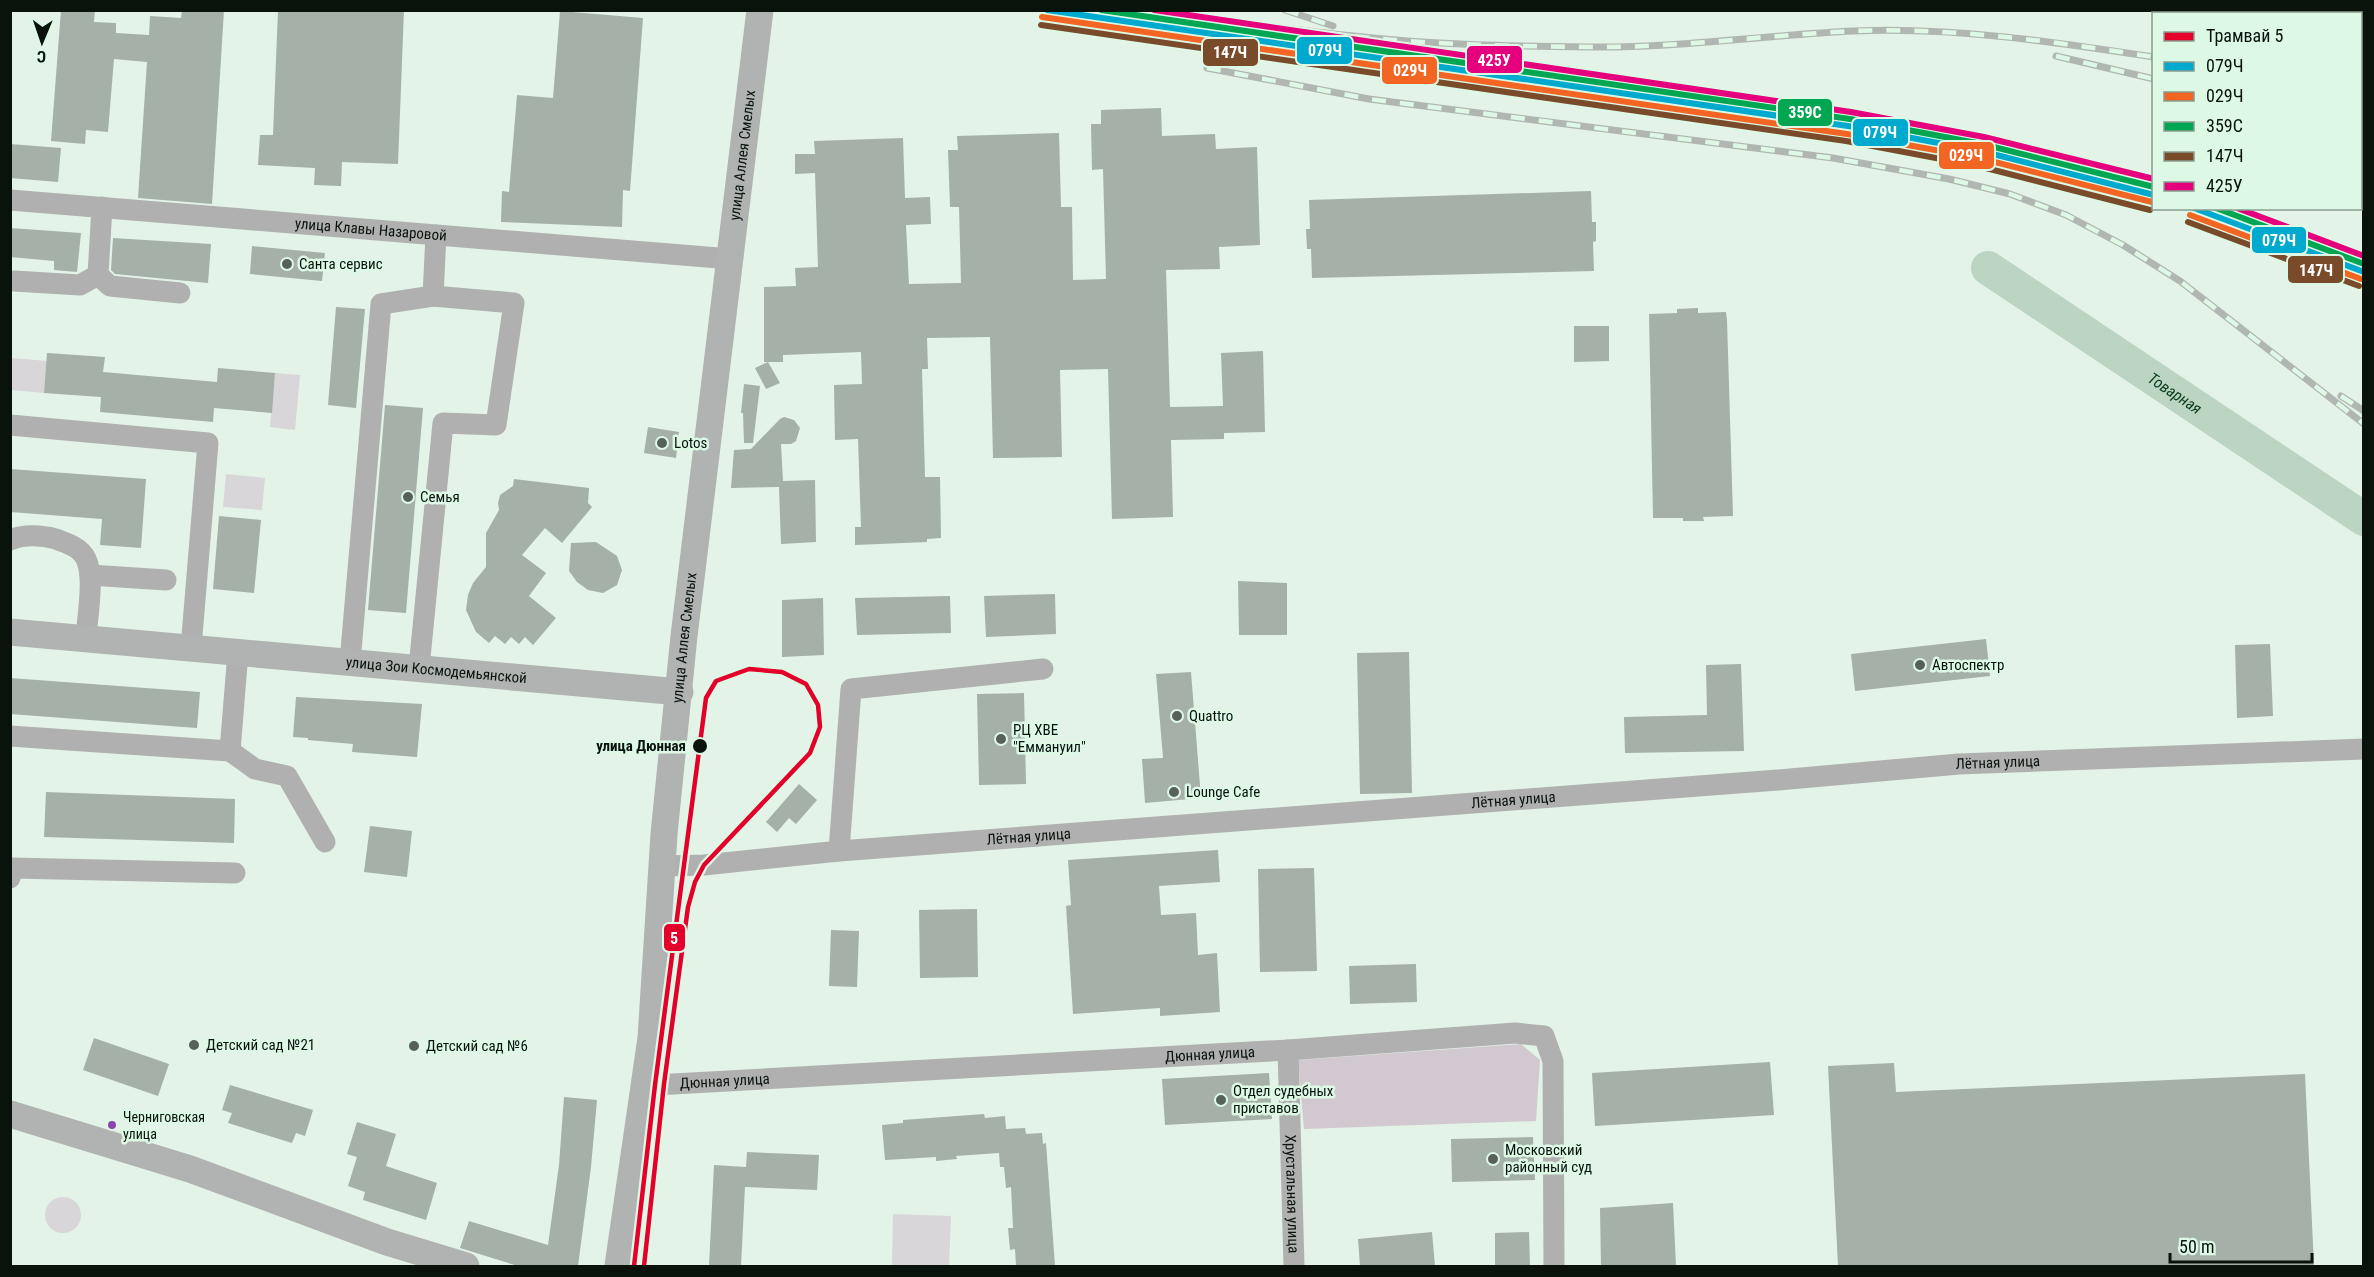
<svg xmlns="http://www.w3.org/2000/svg" width="2374" height="1277" viewBox="0 0 2374 1277" font-family="'Roboto Condensed',sans-serif">
<style>
.green{fill:#d9d6d9}
.forest{fill:#d1c9cf}
.lines{fill:none;stroke-linecap:round;stroke-linejoin:round}
.river{stroke:#bcd4c2;stroke-width:34}
.building{fill:#a4b0a8}
.minor{stroke:#b0b0b0;stroke-width:21}
.major{stroke:#b0b3b1;stroke-width:27}
.rail-casing{stroke:#b0b7b2;stroke-width:7}
.rail{stroke:#ddf9e5;stroke-width:4.5;stroke-dasharray:14;stroke-linecap:butt}
.rail-1-casing{stroke:#ddf9e5;stroke-width:10}
.rail-2-casing{stroke:#ddf9e5;stroke-width:10}
.rail-3-casing{stroke:#ddf9e5;stroke-width:10}
.rail-4-casing{stroke:#ddf9e5;stroke-width:10}
.rail-5-casing{stroke:#ddf9e5;stroke-width:10}
.rail-1{stroke:#00a9ce;stroke-width:6}
.rail-2{stroke:#f26522;stroke-width:6}
.rail-3{stroke:#00a651;stroke-width:6}
.rail-4{stroke:#7a4b2a;stroke-width:6}
.rail-5{stroke:#e5007d;stroke-width:6}
.tram-1-casing{stroke:#ddf9e5;stroke-width:9}
.tram-1{stroke:#e4002b;stroke-width:4.5}
.poi-dot{fill:#556159;stroke:#ddf9e5;stroke-width:2}
.stop-dot{fill:#09130c;stroke:#ddf9e5;stroke-width:2}
.bus-dot{fill:#8e44ad;stroke:#ddf9e5;stroke-width:2}
.labels{text-anchor:middle;dominant-baseline:central;stroke-width:5;stroke-linejoin:round;paint-order:stroke}
.bus-label{font-size:14px;fill:#09130c;stroke:#ddf9e5;text-anchor:start}
.street-label{font-size:15px;fill:#09130c;stroke:#ddf9e5}
.poi-label{font-size:15px;fill:#09130c;stroke:#ddf9e5;text-anchor:start}
.stop-label{font-size:15px;font-weight:bold;fill:#09130c;stroke:#ddf9e5;text-anchor:end}
.water-label{font-size:16px;font-style:italic;fill:#0a3c20;stroke:#ddf9e5}
.line-badge{stroke:#ddf9e5;stroke-width:2}
.badge-label{font-size:16px;text-anchor:middle;font-weight:bold;fill:#fff}
</style>
<rect width="100%" height="100%" fill="#e3f3e8"/>
<g class="green">
<polygon points="12,358 47,361 44,393 11,390"/>
<polygon points="275,373 300,375 295,430 270,427"/>
<polygon points="226,474 265,478 262,510 223,507"/>
<circle cx="63" cy="1215" r="18"/>
<polygon points="893,1214 951,1216 949,1266 892,1266"/>
</g>
<polygon class="forest" points="1521,1044 1540,1060 1536,1121 1304,1129 1298,1060"/>
<g class="lines">
<path class="river" id="s1" d="M1988,268L2364,519"/>
</g>
<g class="building">
<polygon points="61,10 95,10 94,22 116,23 116,33 149,35 150,16 181,18 182,10 224,10 212,204 138,198 147,62 114,59 108,132 86,130 85,144 51,141"/>
<polygon points="278,10 404,10 398,164 342,162 341,186 314,185 315,168 258,165 260,135 273,135"/>
<polygon points="560,11 643,18 630,191 623,190 622,227 501,222 502,191 509,192 517,95 553,98"/>
<polygon points="1161,108 1162,136 1215,134 1216,149 1257,147 1260,245 1219,247 1220,269 1166,270 1170,407 1223,406 1221,353 1263,351 1265,432 1224,433 1224,439 1171,440 1173,517 1112,519 1108,369 1060,370 1062,457 993,458 990,337 927,338 928,369 922,369 925,477 940,477 941,538 927,539 927,542 855,545 855,527 861,527 858,439 835,440 834,385 862,384 861,352 783,355 783,362 764,362 764,287 796,286 795,268 818,267 815,173 795,174 795,154 815,154 814,141 903,138 905,198 930,197 931,224 906,225 909,284 961,283 959,207 950,207 948,150 958,150 957,136 1059,133 1061,207 1072,207 1073,280 1106,279 1103,169 1092,170 1091,124 1101,124 1101,110"/>
<polygon points="10,144 61,148 58,182 10,178"/>
<polygon points="1591,191 1592,222 1596,222 1596,241 1593,242 1594,271 1312,278 1311,249 1307,249 1306,229 1310,229 1309,200"/>
<polygon points="10,228 81,233 77,272 54,270 54,261 10,257"/>
<polygon points="113,238 211,244 208,283 115,274 111,270"/>
<polygon points="252,246 325,253 322,281 250,274"/>
<polygon points="336,307 365,309 356,408 328,405"/>
<polygon points="1698,308 1698,313 1726,312 1727,320 1733,516 1703,517 1704,521 1683,521 1683,518 1653,518 1649,314 1677,313 1677,309"/>
<polygon points="1574,326 1609,326 1609,361 1574,362"/>
<polygon points="47,353 105,357 103,372 217,382 218,368 275,373 272,413 214,408 213,422 100,412 101,397 44,393"/>
<polygon points="768,362 780,383 766,389 755,368"/>
<polygon points="744,384 760,386 753,443 744,443 743,413 741,413"/>
<polygon points="385,405 423,408 406,613 368,610"/>
<polygon points="784,417 794,420 800,428 796,441 791,444 781,444 783,481 815,480 816,542 781,544 779,487 731,488 734,450 751,449 780,419"/>
<polygon points="648,427 679,432 676,458 644,453"/>
<polygon points="10,469 146,479 141,548 100,545 102,519 10,512"/>
<polygon points="514,479 589,488 588,503 592,507 562,543 545,528 522,555 546,573 529,596 556,618 533,645 525,637 519,644 511,637 505,644 495,636 489,643 476,632 466,610 468,595 473,583 486,567 486,533 499,510 498,503 500,495 513,486"/>
<polygon points="219,516 261,520 254,593 213,589"/>
<polygon points="596,542 617,556 622,570 617,585 603,593 588,590 577,582 569,571 571,543"/>
<polygon points="1238,581 1287,583 1287,635 1239,635"/>
<polygon points="1055,594 1056,634 986,637 984,596"/>
<polygon points="950,596 951,633 857,635 855,598"/>
<polygon points="823,598 824,655 782,657 782,600"/>
<polygon points="1986,639 1990,676 1855,691 1851,654"/>
<polygon points="2270,644 2273,716 2237,718 2235,645"/>
<polygon points="1409,652 1412,793 1360,794 1357,653"/>
<polygon points="1741,664 1744,751 1625,753 1624,717 1707,715 1706,665"/>
<polygon points="1191,672 1201,798 1145,803 1142,759 1163,758 1156,674"/>
<polygon points="10,678 200,692 197,728 10,714"/>
<polygon points="1024,693 1026,784 979,785 977,694"/>
<polygon points="296,697 422,704 417,757 352,752 353,744 308,740 308,738 293,737"/>
<polygon points="799,784 817,800 796,824 789,818 777,832 766,822"/>
<polygon points="46,792 235,799 234,843 44,837"/>
<polygon points="370,826 412,831 407,877 364,872"/>
<polygon points="1218,850 1220,882 1159,886 1161,915 1196,913 1198,955 1217,953 1220,1012 1160,1016 1160,1008 1073,1014 1066,906 1071,905 1068,860"/>
<polygon points="1314,868 1317,971 1260,972 1258,869"/>
<polygon points="977,909 978,977 920,978 919,910"/>
<polygon points="831,930 859,931 857,987 829,986"/>
<polygon points="1416,964 1417,1002 1350,1004 1349,966"/>
<polygon points="94,1038 169,1064 158,1096 83,1070"/>
<polygon points="1770,1062 1774,1115 1595,1126 1592,1073"/>
<polygon points="1894,1063 1896,1092 2305,1074 2314,1266 1838,1266 1828,1066"/>
<polygon points="1269,1073 1272,1119 1165,1125 1162,1079"/>
<polygon points="230,1085 313,1110 305,1136 296,1133 292,1143 228,1123 232,1113 222,1110"/>
<polygon points="564,1097 597,1100 591,1167 578,1266 518,1266 460,1248 469,1221 548,1245 559,1165"/>
<polygon points="984,1114 985,1118 1005,1116 1006,1129 1025,1128 1026,1134 1042,1133 1043,1144 1046,1143 1055,1266 1016,1266 1015,1249 1010,1250 1008,1228 1013,1228 1011,1187 1006,1188 1004,1167 1000,1167 999,1153 956,1156 957,1159 936,1161 936,1157 885,1160 882,1125 903,1123 903,1120"/>
<polygon points="357,1122 396,1134 386,1166 437,1183 426,1220 363,1200 365,1192 348,1186 357,1157 347,1154"/>
<polygon points="1533,1137 1535,1180 1452,1182 1451,1139"/>
<polygon points="747,1152 819,1155 817,1190 745,1187 741,1266 709,1266 714,1165 746,1167"/>
<polygon points="1673,1203 1676,1266 1601,1266 1600,1208"/>
<polygon points="1432,1232 1435,1266 1360,1266 1358,1239"/>
<polygon points="1529,1232 1530,1266 1495,1266 1495,1233"/>
</g>
<g class="lines">
<g class="minor">
<path id="s2" d="M10,200L731,259"/>
<polyline points="102,207 98,275 110,286 180,293"/>
<polyline points="14,281 80,285 98,275"/>
<polyline points="10,425 208,443 191,648"/>
<path d="M10,540C24,534 42,535 56,539C67,543 81,548 86,559C95,577 87,618 86,639"/>
<polyline points="90,575 166,580"/>
<polyline points="350,662 381,304 433,296 436,235"/>
<polyline points="419,668 443,423 496,425 514,303 433,296"/>
<polyline points="10,736 230,751 238,652"/>
<polyline points="230,751 255,769 287,776 325,842"/>
<polyline points="839,851 851,689 1043,669"/>
<path id="s3" d="M662,866L704,865L839,851L1778,780L1959,764L2364,749"/>
<polyline points="10,878 12,868 235,873"/>
<path id="s4" d="M1288,1050L1294,1266"/>
<path id="s5" d="M643,1083L655,1085L1288,1050L1515,1033L1544,1036L1553,1061L1554,1266"/>
</g>
<g class="major">
<path id="s6" d="M10,632L680,692"/>
<polyline points="10,1114 190,1169 387,1242 466,1266"/>
<path id="s7" d="M618,1266L651,1038L664,834L684,636L760,10"/>
</g>
<g class="rail-casing">
<g id="rail">
<path d="M1161,10C1225,20 1290,30 1354,36C1432,45 1511,46 1589,47C1678,48 1766,35 1854,31C1955,27 2055,42 2154,57"/>
<polyline points="1285,10 1333,26"/>
<polyline points="2164,10 2182,14"/>
<polyline points="2360,44 2364,45"/>
<polyline points="2056,56 2154,79"/>
<polyline points="1207,68 1369,99 1833,158 1949,179 2010,194 2066,215 2123,245 2180,281 2364,424"/>
<polyline points="2360,87 2364,87"/>
<polyline points="2360,144 2364,145"/>
<polyline points="2341,396 2364,411"/>
</g>
</g>
<use href="#rail" class="rail"/>
<g class="rail-1-casing">
<g id="rail-1">
<polyline points="1047,10 1848,126 1981,151 2154,195"/>
<polyline points="2194,208 2364,272"/>
</g>
</g>
<g class="rail-2-casing">
<g id="rail-2">
<polyline points="1042,17 1847,134 1979,158 2152,202"/>
<polyline points="2190,215 2361,279"/>
</g>
</g>
<g class="rail-3-casing">
<g id="rail-3">
<polyline points="1101,10 1850,119 1982,144 2154,187"/>
<polyline points="2216,208 2364,264"/>
</g>
</g>
<g class="rail-4-casing">
<g id="rail-4">
<polyline points="1041,25 1846,141 1978,166 2150,210"/>
<polyline points="2188,222 2359,286"/>
</g>
</g>
<g class="rail-5-casing">
<g id="rail-5">
<polyline points="1154,10 1851,112 1984,137 2154,179"/>
<polyline points="2237,208 2364,256"/>
</g>
</g>
<use href="#rail-1" class="rail-1"/>
<use href="#rail-2" class="rail-2"/>
<use href="#rail-3" class="rail-3"/>
<use href="#rail-4" class="rail-4"/>
<use href="#rail-5" class="rail-5"/>
<g class="tram-1-casing">
<polyline id="tram-1" points="634,1266 655,1085 706,698 716,681 749,669 782,672 806,684 818,705 820,727 810,753 704,865 695,882 688,907 664,1084 644,1266"/>
</g>
<use href="#tram-1" class="tram-1"/>
</g>
<g class="poi-dot">
<circle cx="287" cy="264" r="6"/>
<circle cx="662" cy="443" r="6"/>
<circle cx="408" cy="497" r="6"/>
<circle cx="1920" cy="665" r="6"/>
<circle cx="1177" cy="716" r="6"/>
<circle cx="1001" cy="739" r="6"/>
<circle cx="1174" cy="792" r="6"/>
<circle cx="194" cy="1045" r="6"/>
<circle cx="414" cy="1046" r="6"/>
<circle cx="1221" cy="1100" r="6"/>
<circle cx="1493" cy="1159" r="6"/>
</g>
<circle class="stop-dot" cx="700" cy="746" r="8"/>
<circle class="bus-dot" cx="112" cy="1125" r="5"/>
<g class="labels">
<g class="bus-label">
<text x="123" y="1117">Черниговская<tspan x="123" dy="17">улица</tspan></text>
</g>
<g class="street-label">
<text stroke="none"><textPath href="#s7" startOffset="1118">улица Аллея Смелых</textPath></text>
<text stroke="none"><textPath href="#s2" startOffset="362">улица Клавы Назаровой</textPath></text>
<text stroke="none"><textPath href="#s7" startOffset="632">улица Аллея Смелых</textPath></text>
<text stroke="none"><textPath href="#s6" startOffset="428">улица Зои Космодемьянской</textPath></text>
<text stroke="none"><textPath href="#s3" startOffset="1340">Лётная улица</textPath></text>
<text stroke="none"><textPath href="#s3" startOffset="854">Лётная улица</textPath></text>
<text stroke="none"><textPath href="#s3" startOffset="368">Лётная улица</textPath></text>
<text stroke="none"><textPath href="#s5" startOffset="568">Дюнная улица</textPath></text>
<text stroke="none"><textPath href="#s5" startOffset="82">Дюнная улица</textPath></text>
<text stroke="none"><textPath href="#s4" startOffset="144">Хрустальная улица</textPath></text>
</g>
<g class="poi-label">
<text x="299" y="264">Санта сервис</text>
<text x="674" y="443">Lotos</text>
<text x="420" y="497">Семья</text>
<text x="1932" y="665">Автоспектр</text>
<text x="1189" y="716">Quattro</text>
<text x="1013" y="730">РЦ ХВЕ<tspan x="1013" dy="17">"Еммануил"</tspan></text>
<text x="1186" y="792">Lounge Cafe</text>
<text x="206" y="1045">Детский сад №21</text>
<text x="426" y="1046">Детский сад №6</text>
<text x="1233" y="1091">Отдел судебных<tspan x="1233" dy="17">приставов</tspan></text>
<text x="1505" y="1150">Московский<tspan x="1505" dy="17">районный суд</tspan></text>
</g>
<g class="stop-label">
<text x="686" y="746">улица Дюнная</text>
</g>
<g class="water-label">
<text stroke="none"><textPath href="#s1" startOffset="225">Товарная</textPath></text>
</g>
</g>
<g class="line-badge">
<rect x="1296" y="36" width="57" height="29" rx="6" fill="#00a9ce"/>
<rect x="1202" y="38" width="57" height="29" rx="6" fill="#7a4b2a"/>
<rect x="1466" y="45" width="57" height="29" rx="6" fill="#e5007d"/>
<rect x="1381" y="56" width="57" height="29" rx="6" fill="#f26522"/>
<rect x="1777" y="98" width="56" height="29" rx="6" fill="#00a651"/>
<rect x="1852" y="118" width="57" height="29" rx="6" fill="#00a9ce"/>
<rect x="1938" y="141" width="57" height="29" rx="6" fill="#f26522"/>
<rect x="2251" y="226" width="56" height="28" rx="6" fill="#00a9ce"/>
<rect x="2287" y="255" width="57" height="29" rx="6" fill="#7a4b2a"/>
<rect x="663" y="923" width="23" height="29" rx="6" fill="#e4002b"/>
</g>
<g class="badge-label">
<text x="1325" y="56">079Ч</text>
<text x="1230" y="58">147Ч</text>
<text x="1494" y="66">425У</text>
<text x="1410" y="76">029Ч</text>
<text x="1805" y="118">359С</text>
<text x="1880" y="138">079Ч</text>
<text x="1966" y="161">029Ч</text>
<text x="2279" y="246">079Ч</text>
<text x="2316" y="276">147Ч</text>
<text x="674" y="944">5</text>
</g>
<rect width="2374" height="1277" fill="none" stroke="#09130c" stroke-width="24"/>
<rect x="2152" y="12" width="210" height="198" fill="#ddf9e5" stroke="#889d8e" stroke-width="1.5"/>
<rect x="2164" y="32" width="30" height="9" fill="#e4002b" stroke="#889d8e" stroke-width="1.5"/>
<text x="2206" y="42" font-size="18" fill="#09130c">Трамвай 5</text>
<rect x="2164" y="62" width="30" height="9" fill="#00a9ce" stroke="#889d8e" stroke-width="1.5"/>
<text x="2206" y="72" font-size="18" fill="#09130c">079Ч</text>
<rect x="2164" y="92" width="30" height="9" fill="#f26522" stroke="#889d8e" stroke-width="1.5"/>
<text x="2206" y="102" font-size="18" fill="#09130c">029Ч</text>
<rect x="2164" y="122" width="30" height="9" fill="#00a651" stroke="#889d8e" stroke-width="1.5"/>
<text x="2206" y="132" font-size="18" fill="#09130c">359С</text>
<rect x="2164" y="152" width="30" height="9" fill="#7a4b2a" stroke="#889d8e" stroke-width="1.5"/>
<text x="2206" y="162" font-size="18" fill="#09130c">147Ч</text>
<rect x="2164" y="182" width="30" height="9" fill="#e5007d" stroke="#889d8e" stroke-width="1.5"/>
<text x="2206" y="192" font-size="18" fill="#09130c">425У</text>
<g transform="translate(42 42) rotate(182)" stroke="#ddf9e5" stroke-width="4.5" paint-order="stroke">
<path d="M0-4.5L10 22L0 15L-10 22Z" fill="#09130c"/>
<text y="-9" font-size="16" font-weight="bold" text-anchor="middle" fill="#09130c">С</text>
</g>
<path d="M2170 1253v9h142v-9" fill="none" stroke="#09130c" stroke-width="3"/>
<text x="2179" y="1253" font-size="18" fill="#09130c" stroke="#ddf9e5" stroke-width="4.5" paint-order="stroke">50 m</text>
</svg>
